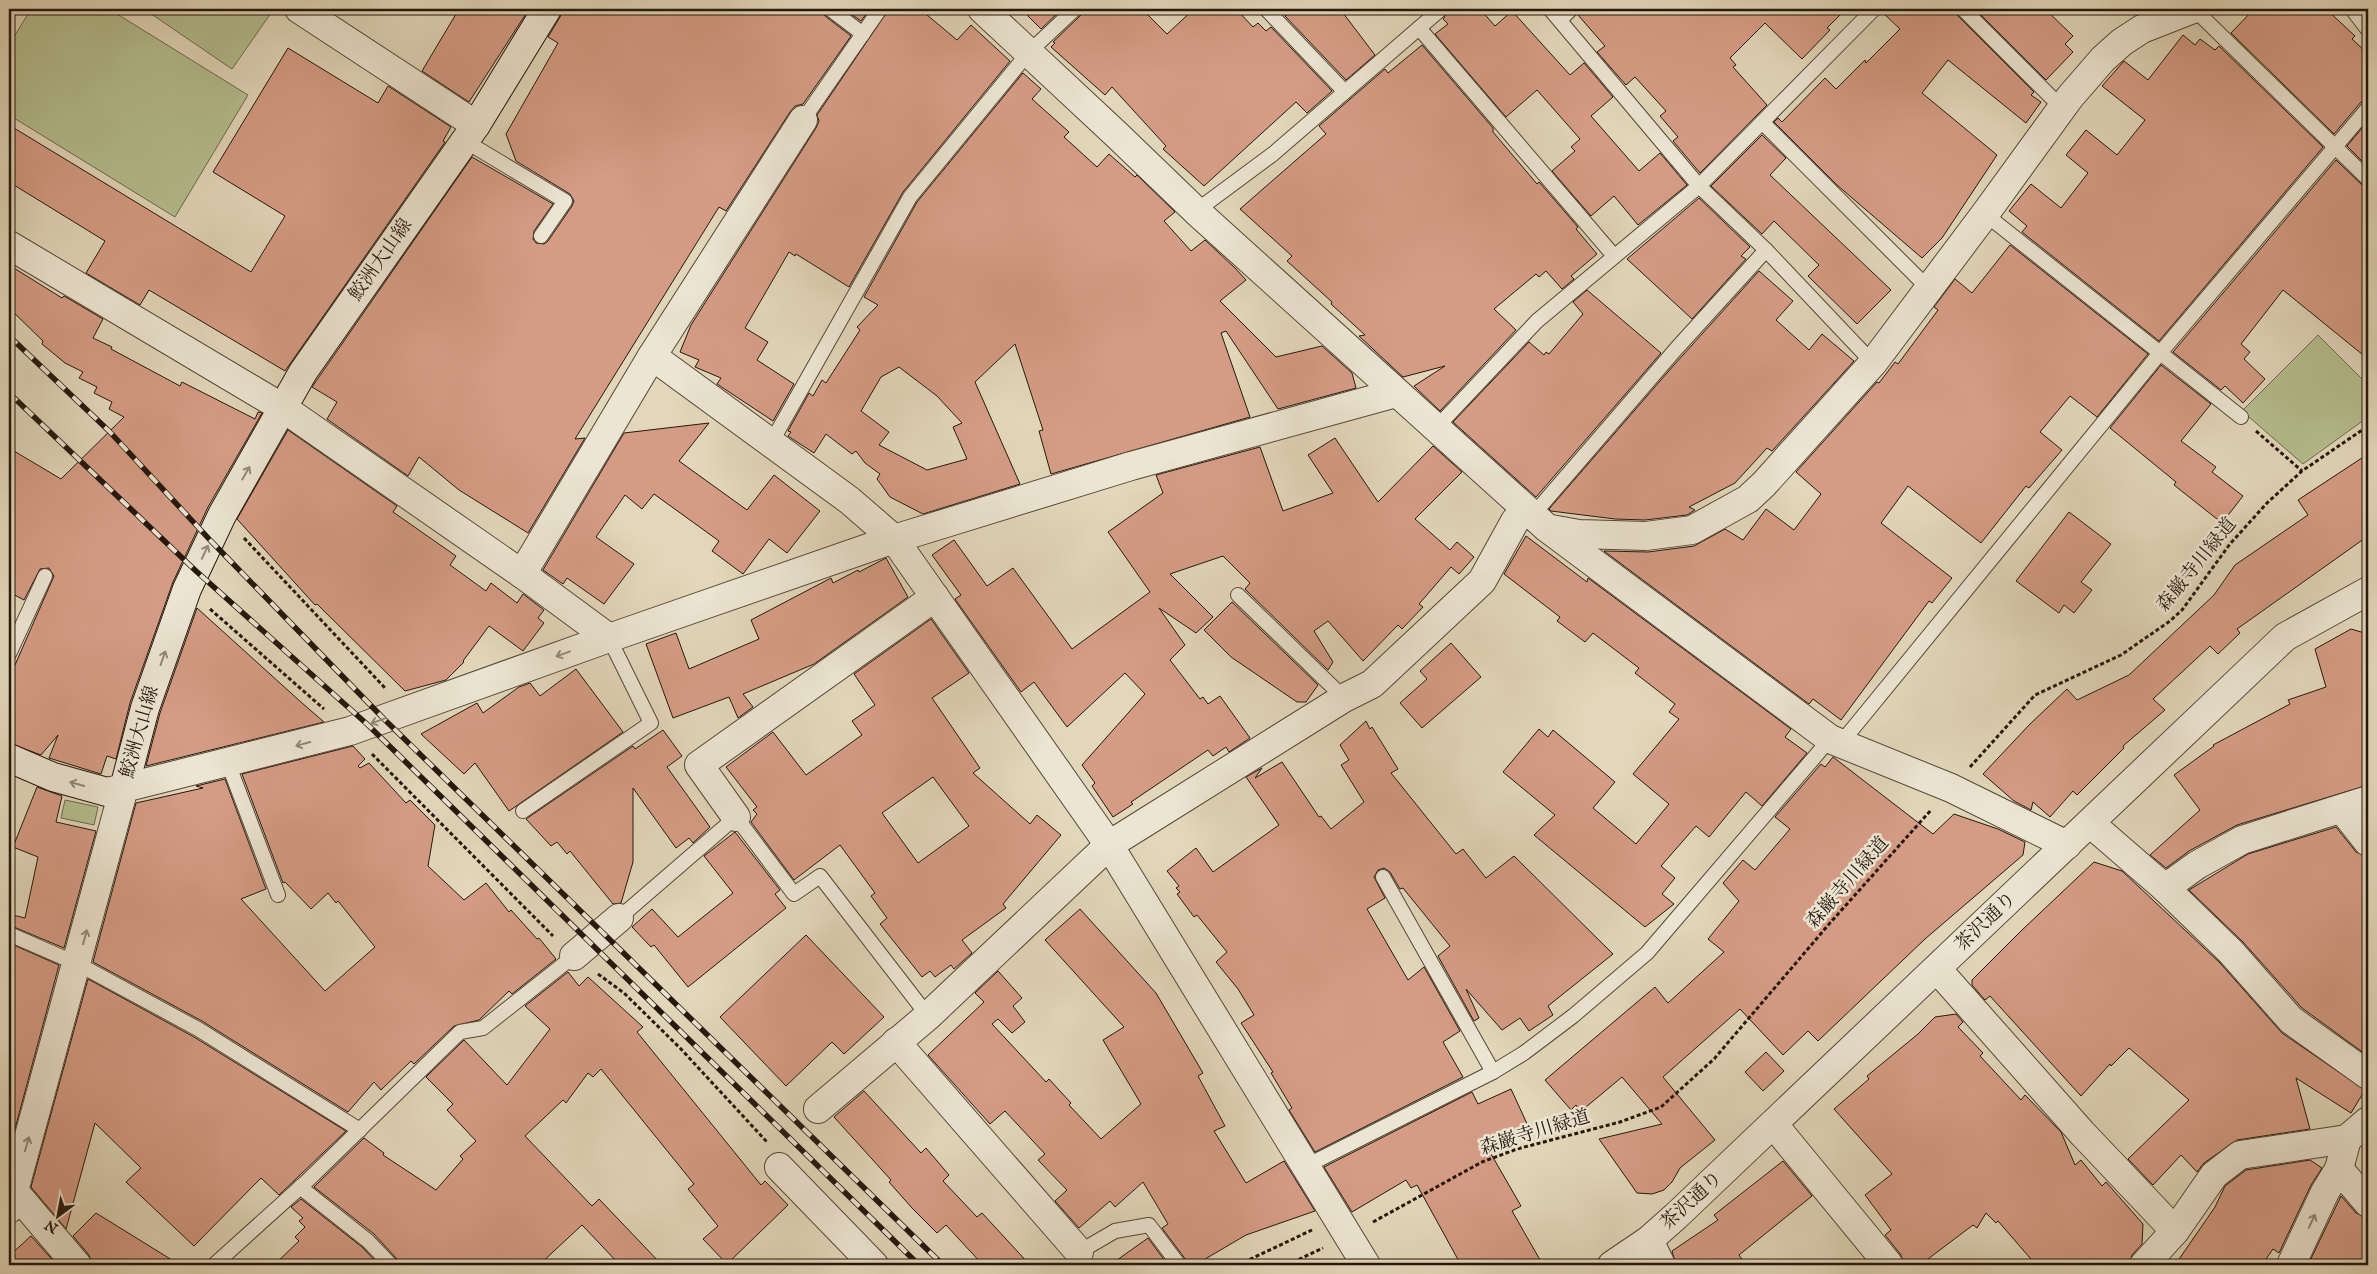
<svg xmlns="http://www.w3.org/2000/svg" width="2377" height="1274" viewBox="0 0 2377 1274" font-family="'IM FELL English','Noto Serif JP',serif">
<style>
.green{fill:#b5be8f;stroke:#6d6a4e}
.building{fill:#d59c85;stroke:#25170c;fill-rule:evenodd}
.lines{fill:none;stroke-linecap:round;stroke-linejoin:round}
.service-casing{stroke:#544738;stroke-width:16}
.minor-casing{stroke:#544738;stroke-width:30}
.tertiary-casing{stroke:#544738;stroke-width:30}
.secondary-casing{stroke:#25170c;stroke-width:30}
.path{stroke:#25170c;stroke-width:3;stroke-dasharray:4 2.5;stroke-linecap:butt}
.service{stroke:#ece5d2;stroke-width:14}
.minor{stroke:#ece5d2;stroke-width:28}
.tertiary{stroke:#ece5d2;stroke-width:28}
.secondary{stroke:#ece5d2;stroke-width:28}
.rail-casing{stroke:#25170c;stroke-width:5.5}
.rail{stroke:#ece5d2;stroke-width:4;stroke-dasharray:11;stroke-linecap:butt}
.oneway{stroke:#928879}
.labels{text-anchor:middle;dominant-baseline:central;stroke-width:5;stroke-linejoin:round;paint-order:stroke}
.street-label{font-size:19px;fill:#25170c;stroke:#ece5d2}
</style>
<rect width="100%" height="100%" fill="#e2d7ba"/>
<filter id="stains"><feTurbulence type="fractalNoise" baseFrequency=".004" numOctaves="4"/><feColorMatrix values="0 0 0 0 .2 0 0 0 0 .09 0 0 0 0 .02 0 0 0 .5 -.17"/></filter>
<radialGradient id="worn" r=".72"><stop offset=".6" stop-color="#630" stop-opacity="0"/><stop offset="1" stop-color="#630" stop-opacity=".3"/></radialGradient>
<g class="green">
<polygon points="31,9 109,9 248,95 175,217 9,115 9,45"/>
<polygon points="144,9 265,9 271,13 232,69"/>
<polygon points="2318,335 2368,385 2368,417 2303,464 2242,411"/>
<polygon points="65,800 98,807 94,825 61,818"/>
</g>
<g class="building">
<polygon points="459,9 529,9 469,102 422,71"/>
<polygon points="563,9 821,9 825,16 851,36 803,104 795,106 790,112 726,211 719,207 575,439 585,438 528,533 459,490 419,457 408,476 327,419 337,402 312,387 472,157 553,204 534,231 533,239 536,243 544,244 548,241 572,206 574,201 570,194 516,161 506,134 558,43 548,37 560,17"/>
<polygon points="844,9 870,9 861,21"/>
<polygon points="889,9 920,9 957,40 971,25 1010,61 903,192 849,287 796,254 795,256 789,252 745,328 768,342 757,360 794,384 773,421 717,384 721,378 695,367 699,360 680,352 691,325 816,128 819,121 817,115"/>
<polygon points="1021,9 1062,9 1041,29"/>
<polygon points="1084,9 1142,9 1167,34 1194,9 1236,9 1253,27 1258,23 1266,31 1271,27 1332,91 1307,113 1296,102 1204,186 1163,149 1166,146 1112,87 1105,95 1051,47 1055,43 1053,42 1081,15"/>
<polygon points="1296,9 1340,9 1375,55 1346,80 1285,16"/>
<polygon points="1450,9 1480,9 1495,26 1512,11 1570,75 1584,63 1613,97 1591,116 1639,171 1660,153 1687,185 1638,225 1614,196 1591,216 1552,171 1575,151 1571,147 1580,139 1537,90 1506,117 1435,34 1448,24 1443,19"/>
<polygon points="1580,9 1846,9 1827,28 1830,30 1802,59 1765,23 1730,58 1736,65 1733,67 1767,105 1700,173 1673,141 1678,137 1660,116 1666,111 1635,77 1626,85 1597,52 1605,46 1578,15"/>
<polygon points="1883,9 1954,9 1957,15 2034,92 2031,95 2041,102 2026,123 1948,60 1922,93 1997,155 1942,238 1922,258 1837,185 1774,122 1778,118 1782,122 1825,78 1836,89 1865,60 1866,63 1900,29 1882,12"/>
<polygon points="1975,9 2045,9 2073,36 2065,44 2073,52 2046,80"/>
<polygon points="2254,9 2326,9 2355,36 2352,39 2368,54 2368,99 2361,102 2334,134 2231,33"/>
<polygon points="2183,35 2195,45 2200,39 2215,50 2219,46 2323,147 2159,341 2022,232 2027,226 2009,211 2031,184 2061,208 2088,173 2066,155 2086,130 2117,155 2145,120 2102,86 2124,61 2148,80"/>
<polygon points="1422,45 1493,128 1493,132 1537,184 1539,182 1578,227 1576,229 1597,254 1571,276 1574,279 1562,289 1546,271 1539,277 1536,274 1494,309 1516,330 1440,411 1414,386 1445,366 1403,377 1359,336 1365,335 1331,304 1332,302 1287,261 1292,256 1240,209 1326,134 1319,126 1385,69 1388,73"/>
<polygon points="288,48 378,103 388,86 451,127 443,141 445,142 285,371 149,290 140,305 86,273 105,241 9,182 9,125 251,272 285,216 213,172"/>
<path d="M1023,73L1041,89L1032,99L1069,132L1064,137L1097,167L1109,154L1135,177L1137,175L1175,212L1164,221L1191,251L1205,240L1235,268L1246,280L1220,301L1276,357L1322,346L1352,373L1356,388L1278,409L1226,331L1221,333L1250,417L1051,474L1039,431L1043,430L1015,344L975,382L1020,484L923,514L890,497L877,479L880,474L865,463L856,451L852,454L826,434L814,453L788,436L791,432L788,431L809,393L813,396L822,380L826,383L860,330L857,327L878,305L864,297L917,202ZM899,367L937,396L962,423L953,427L967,459L927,470L879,445L889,432L861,411L881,377Z"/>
<polygon points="2368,121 2368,167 2347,146"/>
<polygon points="1762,135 1786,158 1770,175 1891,290 1857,324 1808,276 1819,265 1774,221 1762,234 1711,186"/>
<polygon points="2336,160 2362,185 2368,188 2368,359 2283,290 2241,344 2250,352 2244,359 2265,379 2243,403 2225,386 2221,390 2173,352"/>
<polygon points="1699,198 1750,247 1741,256 1746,259 1692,319 1627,259"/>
<polygon points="2010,245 2148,354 2097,417 2070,396 2040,432 2062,450 2029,488 2026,486 1981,543 1908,486 1881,523 1952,578 1932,603 1929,601 1841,720 1813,699 1809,704 1604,551 1648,552 1694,546 1725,529 1743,540 1766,509 1794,530 1821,494 1796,472 1877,382 1879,383 1895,362 1898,364 1938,310 1934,307 1955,279 1972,293"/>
<polygon points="9,265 62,298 64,296 103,319 93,338 112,347 111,349 180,386 182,382 255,419 258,412 262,413 208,507 173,582 130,703 116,759 107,756 101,774 49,758 58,735 41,755 9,743 9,663 15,665 54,576 49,568 40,569 24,600 9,592 9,448 61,479 124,417 109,409 112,402 94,393 97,387 79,378 83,372 65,363 42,344 43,341 9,308"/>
<polygon points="1759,271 1793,301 1776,320 1809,350 1822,334 1854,361 1772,451 1767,448 1735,483 1689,507 1695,510 1687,515 1645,520 1615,519 1551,511 1549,509 1674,365"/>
<polygon points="1587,290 1661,353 1536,497 1453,422 1529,342 1544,355 1546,352 1549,354 1583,314 1573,302"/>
<polygon points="2161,365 2211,404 2181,441 2216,467 2212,472 2243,496 2222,523 2174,485 2176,482 2110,428"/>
<polygon points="709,423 679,461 747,510 774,475 820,511 787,553 769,539 743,574 712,551 719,541 654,494 642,509 625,495 596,537 634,564 604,604 567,578 563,584 543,570 624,433"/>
<polygon points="288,430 397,506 393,512 456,556 450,565 486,591 491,583 517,603 523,594 544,610 538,618 544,623 523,651 489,626 463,661 464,662 446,680 405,691 317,604 315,605 237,519"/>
<polygon points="1335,438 1378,502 1433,446 1462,472 1415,519 1450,550 1457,542 1474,557 1459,574 1451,567 1419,604 1423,607 1402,629 1398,625 1363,661 1328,621 1314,631 1333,662 1328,670 1245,589 1250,583 1223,556 1170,574 1213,617 1196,633 1159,608 1185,645 1170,660 1200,699 1203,697 1208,704 1220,696 1250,738 1229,752 1226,747 1213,756 1208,750 1131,802 1133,804 1113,817 1092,786 1095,783 1082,765 1145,694 1125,673 1067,727 1034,682 1021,692 955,599 961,595 932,555 954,540 987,586 1013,568 1072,649 1150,592 1108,532 1163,493 1156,475 1260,447 1283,511 1333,493 1308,455"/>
<polygon points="2368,454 2368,536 2237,629 2240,633 2218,654 2210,646 2153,699 2165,710 2123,746 2124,748 2077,795 2073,791 2050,817 2033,802 2031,810 2014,801 1983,774 2030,724 2067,689 2077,700 2129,675 2214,595 2235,565 2308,515 2298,500"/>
<polygon points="2069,512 2111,544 2081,582 2092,590 2074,613 2064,605 2059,613 2016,581"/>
<polygon points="1526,536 1587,582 1588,578 1791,729 1785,737 1807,753 1762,806 1746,792 1709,837 1696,826 1661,866 1675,878 1662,894 1674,904 1645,927 1534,835 1555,815 1503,772 1539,729 1548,737 1553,730 1615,782 1593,808 1636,844 1669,804 1633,774 1679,719 1669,712 1675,704 1635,673 1639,668 1593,633 1585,642 1557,621 1560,617 1504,574"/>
<polygon points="886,558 908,597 814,664 743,694 753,707 738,718 729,697 673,718 646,644 676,633 689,669 759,639 751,620 831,578 833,583 858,570 859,572"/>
<polygon points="1232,602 1318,685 1306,702 1297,702 1231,657 1204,630"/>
<polygon points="197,608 302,703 324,722 146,766 160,713"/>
<path d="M931,619L969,673L932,698L980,768L973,773L1030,824L1037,815L1061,835L1003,904L1006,908L962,940L972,953L954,969L951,965L935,977L930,971L922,977L880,924L887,918L871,896L875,893L840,845L794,880L751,822L757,814L753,810L757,807L726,767L773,732L806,775L862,735L852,721L875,705L854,674ZM933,777L969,826L918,863L882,813Z"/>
<polygon points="2351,629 2368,634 2368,785 2237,825 2189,851 2166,868 2150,855 2200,810 2174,775 2214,746 2213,745 2290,704 2288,700 2326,687 2315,649"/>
<polygon points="1451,643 1481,677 1422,728 1400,703 1427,679 1420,671"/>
<polygon points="576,669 623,732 509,811 475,763 464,774 421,734 477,703 483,713 519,687 530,683 540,696"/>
<polygon points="1366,721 1370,729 1372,727 1398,769 1391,773 1456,854 1463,849 1486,878 1514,856 1613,954 1548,1006 1553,1015 1529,1031 1520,1018 1502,1030 1466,989 1479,1018 1474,1021 1438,956 1450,946 1403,888 1400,889 1390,872 1384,868 1378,870 1374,877 1385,898 1367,909 1408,980 1424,967 1460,1031 1443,1042 1463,1077 1315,1152 1289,1110 1292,1108 1271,1073 1273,1072 1241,1023 1254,1015 1238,989 1216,962 1227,952 1197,915 1194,917 1177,894 1180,892 1176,888 1179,886 1167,871 1196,848 1213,872 1279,825 1246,777 1262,768 1255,778 1282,762 1319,817 1321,816 1331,829 1364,802 1341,765 1349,760 1340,745"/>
<polygon points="663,730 682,756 667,767 710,827 693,843 689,838 676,848 633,788 633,862 621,903 613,904 570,851 567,854 557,842 551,846 526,819 633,746 635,749"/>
<polygon points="353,746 365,759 358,766 360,768 369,763 406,803 410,800 435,825 428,866 464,900 486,883 509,912 511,910 537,939 539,938 556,959 512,994 509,991 479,1020 454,1026 414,1064 411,1061 381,1090 374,1082 348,1112 202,1021 93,962 136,803 203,788 196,786 225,779 266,889 241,899 325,991 375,947 338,901 336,903 328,893 311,909 285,882 283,883 242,774"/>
<polygon points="1833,757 1933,834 1954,814 1998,829 2025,842 2023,855 1925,939 1818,1041 1808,1031 1783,1055 1740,1009 1663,1077 1715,1140 1680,1168 1672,1182 1664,1190 1652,1194 1637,1193 1599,1139 1662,1124 1622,1077 1580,1112 1576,1105 1571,1110 1545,1080 1655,987 1668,1003 1724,952 1708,939 1739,901 1723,883 1743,860 1755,870 1790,829 1775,817 1821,764 1825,767"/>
<polygon points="37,787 62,796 56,822 96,831 64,948 9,925 9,914 25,918 38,857 13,847"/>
<polygon points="2336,827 2356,852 2368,857 2368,1056 2302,1008 2243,942 2189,890 2248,854"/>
<polygon points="735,832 780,890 775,894 786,908 688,987 654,945 651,947 632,927 652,909 678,937 733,893 704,856"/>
<polygon points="2094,862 2122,871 2220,963 2282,1033 2365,1090 2351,1113 2296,1078 2310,1129 2237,1140 2204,1163 2197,1172 2181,1155 2153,1185 2128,1159 2189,1100 2129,1048 2111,1066 2110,1064 2081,1096 1990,996 1985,1000 1972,985 1972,980 2021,931"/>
<polygon points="1080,909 1156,993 1203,1073 1198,1076 1225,1126 1214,1131 1246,1183 1284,1161 1315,1211 1246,1235 1195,1265 1188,1265 1186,1260 1162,1228 1168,1224 1143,1182 1115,1207 1110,1201 1079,1228 1055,1201 1067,1190 1038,1160 1045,1154 1005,1111 990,1124 928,1055 984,1002 975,993 998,971 1022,998 1013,1006 1025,1022 1012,1033 998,1019 992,1024 1046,1082 1049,1079 1071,1103 1069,1105 1101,1139 1141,1104 1103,1040 1124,1027 1045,940"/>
<polygon points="806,935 884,1017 844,1054 832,1042 786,1086 720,1017"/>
<polygon points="9,943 59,965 9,1151"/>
<polygon points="568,972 579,986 588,977 643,1027 637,1032 761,1185 765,1181 788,1205 727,1264 703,1239 718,1226 688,1189 694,1184 601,1069 593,1077 588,1073 566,1103 563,1100 525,1136 592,1206 599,1199 662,1265 620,1265 582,1225 539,1265 400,1265 397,1259 374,1234 314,1187 364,1138 384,1153 383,1155 436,1190 463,1159 460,1156 476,1141 447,1110 453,1104 426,1077 464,1040 507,1085 550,1029 525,1006"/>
<polygon points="88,979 194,1037 346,1131 279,1195 261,1178 194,1246 126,1182 141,1168 95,1123 66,1229 31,1187"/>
<polygon points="1956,1014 1963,1022 1958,1027 1983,1053 1980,1056 2021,1100 2025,1095 2061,1132 2075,1165 2081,1160 2102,1186 2106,1182 2143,1224 2142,1244 2132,1255 2129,1265 2036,1265 1998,1221 1996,1223 1986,1213 1977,1228 1973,1225 1920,1265 1904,1265 1901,1255 1885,1235 1891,1230 1865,1195 1892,1174 1834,1109 1869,1079 1867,1076 1918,1034 1935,1017"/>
<polygon points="1766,1052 1784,1071 1763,1091 1745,1072"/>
<polygon points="1511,1089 1529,1128 1487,1147 1521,1206 1512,1211 1543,1265 1461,1265 1417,1185 1411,1188 1406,1180 1352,1212 1324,1167 1472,1092 1478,1104"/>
<polygon points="864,1091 921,1153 926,1148 949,1175 943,1181 977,1217 982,1213 1030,1265 983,1265 946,1225 937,1233 912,1208 889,1182 891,1180 834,1117"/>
<polygon points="2310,1160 2322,1168 2311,1185 2279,1253 2273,1249 2262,1265 2175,1265 2215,1207 2225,1186 2246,1170"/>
<polygon points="1783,1161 1812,1196 1739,1255 1746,1265 1676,1265 1672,1251 1718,1220 1714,1215"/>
<polygon points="2341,1196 2356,1213 2368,1218 2368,1265 2308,1265"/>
<polygon points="301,1199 362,1247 379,1265 274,1265 299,1241 295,1237 305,1227 299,1221 303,1218 291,1207"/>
<polygon points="96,1213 180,1265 92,1265 89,1255 73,1236"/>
<polygon points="31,1236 57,1265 9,1265 9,1256"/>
<polygon points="1148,1238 1168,1265 1110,1265"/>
</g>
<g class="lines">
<g class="service-casing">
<g id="service">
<polyline points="830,9 863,34"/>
<polyline points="1266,9 1345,92"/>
<polyline points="1550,9 1699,186 1766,250 1873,363"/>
<polyline points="1963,9 2062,108"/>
<polyline points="2194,9 2368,179"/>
<polyline points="2352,9 2368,30"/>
<polyline points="1560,20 1571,9"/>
<polyline points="1419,28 1614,256"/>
<polyline points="803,120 880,9"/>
<polyline points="1762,122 1929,289"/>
<polyline points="465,141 565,201 541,236"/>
<polyline points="1196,211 1273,154 1441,9"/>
<polyline points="1985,214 2241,417"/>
<polyline points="1436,428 1537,321 1699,186 1874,9"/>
<polyline points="771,443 910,197 1029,52 1075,9"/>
<polyline points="1532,516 1676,349 1766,250"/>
<polyline points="1238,595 1344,698"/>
<polyline points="9,654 45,576"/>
<polyline points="1841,743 2160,353 2368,108"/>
<polyline points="228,763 278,895"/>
<polyline points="523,811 651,723 609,638"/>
<polyline points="1383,877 1493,1072"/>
<polyline points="619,918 736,817 794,894 820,876 928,1016"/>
<polyline points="9,934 78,964 198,1029 360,1130"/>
<polyline points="1306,1166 1493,1072 1524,1053 1573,1016 1647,953 1830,739"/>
<polyline points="300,1187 368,1241 391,1265"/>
<polyline points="1079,1252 1115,1231 1149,1225 1179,1265"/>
<polyline points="214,1265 306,1182 460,1032 483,1028 574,956"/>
</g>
</g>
<g class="minor-casing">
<g id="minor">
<polyline points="299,9 476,125"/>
<polyline points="982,9 1117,135 1196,211 1547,528 1830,739 1951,788 2067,845"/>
<polyline points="9,245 283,408 522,574 609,638"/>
<polyline points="652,356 849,500 894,539 1109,845 1366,1265"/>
<polyline points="1551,529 1579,534 1646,536 1692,530 1748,499 1764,484 1873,363 1985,214 2070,97 2103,59 2122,42 2142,29 2193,9"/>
<polyline points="522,574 652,356 803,120"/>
<polyline points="2342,809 2368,842"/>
<polyline points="736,817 699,765 935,597"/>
<polyline points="2090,823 2165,888 2231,952 2291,1020 2368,1075"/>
<polyline points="2165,888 2197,865 2242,840 2368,800"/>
<polyline points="574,956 619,918"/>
<polyline points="1937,969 2082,1133 2175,1231"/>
<polyline points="896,1042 1079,1252"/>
<polyline points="818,1109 928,1016 1109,845 1344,698 1372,684 1482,581 1515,521 1525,509"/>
<polyline points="1774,1125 1889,1265"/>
<polyline points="779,1167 874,1265"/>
<polyline points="2339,1169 2368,1203"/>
<polyline points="14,1191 77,1265"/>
<polyline points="9,1209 124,788 350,731 609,638 894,539 1131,466 1396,393"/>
<polyline points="1649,1240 1661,1265"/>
<polyline points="2144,1265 2175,1231 2214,1175 2240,1155 2347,1139"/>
<polyline points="2291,1265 2325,1192 2339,1169 2347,1139 2368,1121"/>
</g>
</g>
<g class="tertiary-casing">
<polyline id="tertiary" points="1612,1265 1649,1240 1676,1216 2285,637 2368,591"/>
</g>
<g class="secondary-casing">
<polyline id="secondary" points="9,758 53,777 107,792 124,788 145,708 187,589 222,515 303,372 476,125 547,9"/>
</g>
<g class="path">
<polyline points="2256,431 2302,471"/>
<polyline points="244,538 385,688"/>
<polyline points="210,609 324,709"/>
<polyline points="372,754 553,936"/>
<polyline points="1970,767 2035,695 2121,655 2170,621 2182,610 2230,544 2267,503 2302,471 2368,426"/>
<polyline points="598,974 624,993 680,1048 767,1142"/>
<polyline points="1373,1222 1482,1162 1517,1149 1620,1122 1661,1107 1714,1059 1830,923 1931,810"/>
<polyline points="1238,1265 1312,1230"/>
<polyline points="1287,1265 1323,1248"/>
</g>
<use href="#service" class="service"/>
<use href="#minor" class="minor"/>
<use href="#tertiary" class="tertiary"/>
<use href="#secondary" class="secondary"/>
<g class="rail-casing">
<g id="rail">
<polyline points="9,336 109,431 210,540 384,719 943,1265"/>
<polyline points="9,393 196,571 368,725 919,1265"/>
</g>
</g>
<use href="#rail" class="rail"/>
</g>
<defs><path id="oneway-shaft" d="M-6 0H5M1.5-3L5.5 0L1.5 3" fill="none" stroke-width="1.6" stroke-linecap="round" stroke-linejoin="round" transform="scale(1.25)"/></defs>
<g class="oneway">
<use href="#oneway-shaft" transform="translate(246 473) rotate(-60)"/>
<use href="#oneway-shaft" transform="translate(205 552) rotate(-65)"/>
<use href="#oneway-shaft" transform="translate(563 654) rotate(160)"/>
<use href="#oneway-shaft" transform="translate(163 658) rotate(-71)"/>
<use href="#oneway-shaft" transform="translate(378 721) rotate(160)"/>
<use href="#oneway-shaft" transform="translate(303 744) rotate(165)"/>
<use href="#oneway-shaft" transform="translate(77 784) rotate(-164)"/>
<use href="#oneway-shaft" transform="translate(85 937) rotate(-75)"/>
<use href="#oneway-shaft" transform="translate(27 1144) rotate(-74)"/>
<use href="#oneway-shaft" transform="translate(2312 1221) rotate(-65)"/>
</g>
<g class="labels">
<g class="street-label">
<text transform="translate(381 260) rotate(-55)">鮫洲大山線</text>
<text transform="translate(2197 565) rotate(-51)">森巌寺川緑道</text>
<text transform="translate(140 732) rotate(-74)">鮫洲大山線</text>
<text transform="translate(1848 883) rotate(-49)">森巌寺川緑道</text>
<text transform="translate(1986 922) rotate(-44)">茶沢通り</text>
<text transform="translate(1535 1133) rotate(-17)">森巌寺川緑道</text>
<text transform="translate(1692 1201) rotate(-43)">茶沢通り</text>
</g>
</g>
<rect width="2377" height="1274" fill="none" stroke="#e2d7ba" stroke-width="30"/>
<rect x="10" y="10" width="2357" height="1254" fill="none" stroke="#25170c" stroke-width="2.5"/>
<rect x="15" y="15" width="2347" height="1244" fill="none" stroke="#25170c"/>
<g transform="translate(58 1216) rotate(212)" stroke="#ece5d2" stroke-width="4" paint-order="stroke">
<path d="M0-4L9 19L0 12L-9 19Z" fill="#25170c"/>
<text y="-8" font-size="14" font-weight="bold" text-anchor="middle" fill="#25170c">N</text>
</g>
<rect width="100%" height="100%" filter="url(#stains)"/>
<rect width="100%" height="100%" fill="url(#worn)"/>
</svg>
